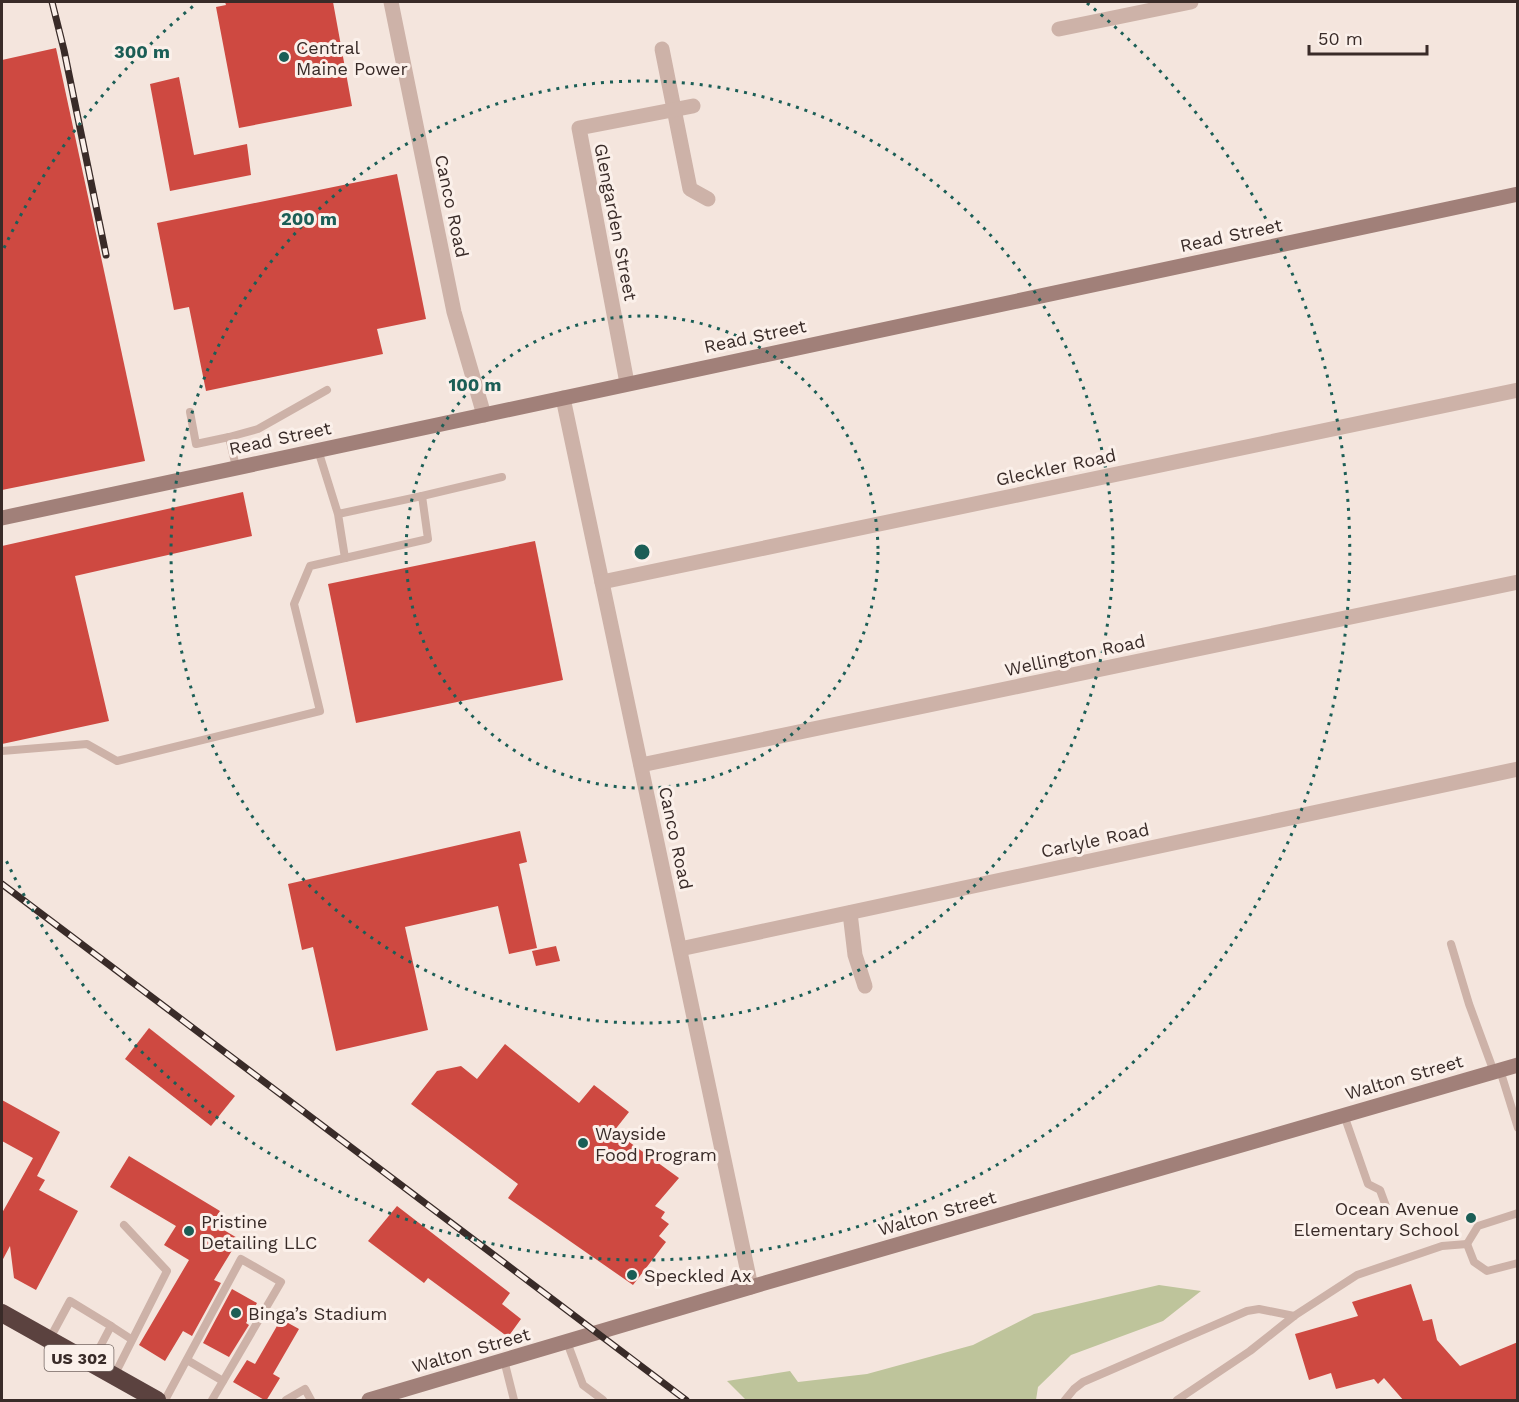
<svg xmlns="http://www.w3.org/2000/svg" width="1519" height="1402" viewBox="0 0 1519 1402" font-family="'Work Sans',sans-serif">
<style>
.green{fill:#bec49b}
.building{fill:#ce4941}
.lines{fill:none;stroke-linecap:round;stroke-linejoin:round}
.lane{stroke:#cdb2a8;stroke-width:8}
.street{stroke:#cdb2a8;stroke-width:15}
.secondary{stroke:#a18079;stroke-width:15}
.highway{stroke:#5b423f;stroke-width:18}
.rail-casing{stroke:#392b28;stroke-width:7}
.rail{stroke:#fbf0ea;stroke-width:4.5;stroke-dasharray:14;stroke-linecap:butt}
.ring{fill:none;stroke:#1b5e56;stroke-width:3;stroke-dasharray:3 6}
.poi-dot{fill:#1b5e56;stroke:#fbf0ea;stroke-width:2}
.labels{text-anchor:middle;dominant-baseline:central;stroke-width:6;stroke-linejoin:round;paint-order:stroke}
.shield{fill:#fbf0ea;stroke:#736662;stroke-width:1.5}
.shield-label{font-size:16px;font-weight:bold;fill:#392b28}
.poi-label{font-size:18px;fill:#392b28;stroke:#fbf0ea;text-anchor:start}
.street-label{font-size:18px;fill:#392b28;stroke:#fbf0ea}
.centre{fill:#1b5e56;stroke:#fbf0ea;stroke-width:3}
.ring-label{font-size:18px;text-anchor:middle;font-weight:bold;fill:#1b5e56;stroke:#fbf0ea;stroke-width:6;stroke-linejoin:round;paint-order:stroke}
</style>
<rect width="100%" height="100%" fill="#f4e5dd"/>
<polygon class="green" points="1159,1285 1201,1291 1163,1321 1071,1355 1038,1387 1036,1400 746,1400 727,1381 790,1371 798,1382 867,1374 973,1345 1034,1314"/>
<g class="building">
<polygon points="225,2 333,2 352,106 239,128 216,7 226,5"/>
<polygon points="56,48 145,461 2,490 2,60"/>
<polygon points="179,77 194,155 247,144 251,175 170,191 150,84"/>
<polygon points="397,174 426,319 377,329 383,354 206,391 189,307 174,310 157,223"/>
<polygon points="243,492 252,536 75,576 109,721 2,744 2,546"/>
<polygon points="535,541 563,680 356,723 328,584"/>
<polygon points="520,831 527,862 519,864 537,948 509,954 498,906 405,927 428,1030 336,1051 313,947 302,950 288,884"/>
<polygon points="556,946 560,961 536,966 532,951"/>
<polygon points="149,1028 235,1096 211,1126 125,1059"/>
<polygon points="505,1044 579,1103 594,1085 629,1112 614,1131 679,1178 655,1206 665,1212 661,1218 669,1224 659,1236 666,1242 633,1285 508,1198 518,1184 411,1104 437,1071 461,1066 477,1079"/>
<polygon points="2,1100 60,1132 37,1176 45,1180 39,1190 78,1211 36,1290 14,1278 10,1246 2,1261 2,1213 33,1158 2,1141"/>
<polygon points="129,1156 220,1211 212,1223 239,1239 214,1280 221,1283 192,1336 183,1331 165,1361 139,1345 189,1260 164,1245 176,1226 110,1187"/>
<polygon points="397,1206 510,1293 502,1304 521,1319 508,1337 428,1278 424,1283 368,1241"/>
<polygon points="1411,1284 1423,1321 1432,1319 1437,1340 1460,1366 1518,1342 1518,1401 1404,1401 1384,1378 1378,1384 1374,1379 1336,1389 1331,1373 1309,1380 1295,1334 1358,1316 1352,1302"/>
<polygon points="232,1289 257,1303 246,1323 249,1325 229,1357 203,1343"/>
<polygon points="281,1319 299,1329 273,1374 280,1378 266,1401 233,1382 247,1360 255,1364"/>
</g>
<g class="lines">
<g class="lane">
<polyline points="190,412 196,444 229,437"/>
<polyline points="318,450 338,514 345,558 428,539 422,496 338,514"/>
<polyline points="236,467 229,437 258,429 327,390"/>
<polyline points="422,496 502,477"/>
<polyline points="2,751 87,744 117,761 320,711 294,604 310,566 345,558"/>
<polyline points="1451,944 1469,1004 1494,1072"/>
<polyline points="1500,1070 1518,1128"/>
<polyline points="1344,1115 1368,1184 1380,1190 1387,1209"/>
<polyline points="1467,1244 1474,1262 1487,1271 1518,1263"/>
<polyline points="1467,1244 1478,1226 1518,1213"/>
<polyline points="111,1326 131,1339"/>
<polyline points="49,1340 70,1301 111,1326 91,1364"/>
<polyline points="567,1342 583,1385 603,1400"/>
<polyline points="187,1360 223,1381"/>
<polyline points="504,1360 514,1400"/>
<polyline points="114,1376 167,1271 124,1225"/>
<polyline points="165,1400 241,1259 281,1282 212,1400"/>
<polyline points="286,1400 305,1389 311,1400"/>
<polyline points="1065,1400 1074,1389 1083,1382 1247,1311 1259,1309 1294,1316"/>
<polyline points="1177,1400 1250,1351 1294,1316 1357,1275 1442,1246 1467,1244"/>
</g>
<g class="street">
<polyline points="391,2 454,312 484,415"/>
<polyline points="1059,29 1191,2"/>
<polyline points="662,49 690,189 708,199"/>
<polyline points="627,383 579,128 693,106"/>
<polyline points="563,398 751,1287"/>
<polyline points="602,582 1518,390"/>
<polyline points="641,765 1518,582"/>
<polyline points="850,913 855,955 865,986"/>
<polyline points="680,949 1518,769"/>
</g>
<g class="secondary">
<polyline points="2,518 1518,194"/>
<polyline points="369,1400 751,1287 1518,1065"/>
</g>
<polyline class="highway" points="2,1313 157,1400"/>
<g class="rail-casing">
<g id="rail">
<polyline points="52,2 64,50 106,255"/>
<polyline points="2,884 686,1400"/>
</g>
</g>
<use href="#rail" class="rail"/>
</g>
<g class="ring">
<circle cx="642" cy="552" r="236"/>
<circle cx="642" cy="552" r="471"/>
<path d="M4 248A707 707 0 0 1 197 3M1087 3A707 707 0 1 1 4 856"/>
</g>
<g class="poi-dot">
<circle cx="284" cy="57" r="6"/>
<circle cx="583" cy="1143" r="6"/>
<circle cx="1471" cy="1218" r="6"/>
<circle cx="189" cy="1231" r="6"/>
<circle cx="632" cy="1275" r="6"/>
<circle cx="236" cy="1313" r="6"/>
</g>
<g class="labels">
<rect class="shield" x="44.5" y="1345" width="69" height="26" rx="4.5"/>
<g class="shield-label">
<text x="79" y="1358">US 302</text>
</g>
<g class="poi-label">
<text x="296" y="47">Central<tspan x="296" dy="21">Maine Power</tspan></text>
<text x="595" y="1133">Wayside<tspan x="595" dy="21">Food Program</tspan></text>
<text x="1459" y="1208" text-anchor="end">Ocean Avenue<tspan x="1459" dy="21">Elementary School</tspan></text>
<text x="201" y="1221">Pristine<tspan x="201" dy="21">Detailing LLC</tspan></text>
<text x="644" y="1275">Speckled Ax</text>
<text x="248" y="1313">Binga’s Stadium</text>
</g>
<g class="street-label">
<text transform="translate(452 206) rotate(78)">Canco Road</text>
<text transform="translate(616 222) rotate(79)">Glengarden Street</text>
<text transform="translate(1231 235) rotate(-12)">Read Street</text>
<text transform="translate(755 336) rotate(-12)">Read Street</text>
<text transform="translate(280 438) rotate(-12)">Read Street</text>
<text transform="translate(1056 467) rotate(-12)">Gleckler Road</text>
<text transform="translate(1075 655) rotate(-12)">Wellington Road</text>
<text transform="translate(676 838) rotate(78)">Canco Road</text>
<text transform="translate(1095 840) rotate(-12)">Carlyle Road</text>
<text transform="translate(1404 1077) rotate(-16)">Walton Street</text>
<text transform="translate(937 1213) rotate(-16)">Walton Street</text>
<text transform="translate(471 1350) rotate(-16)">Walton Street</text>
</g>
</g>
<circle cx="642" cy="552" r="9" class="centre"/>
<g class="ring-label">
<text x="142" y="58">300 m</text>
<text x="309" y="225">200 m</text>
<text x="475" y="391">100 m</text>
</g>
<rect width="1519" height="1402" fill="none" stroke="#392b28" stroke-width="6"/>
<path d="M1309 45v9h118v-9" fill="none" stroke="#392b28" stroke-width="3"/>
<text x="1318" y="45" font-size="18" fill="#392b28" stroke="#fbf0ea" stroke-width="4.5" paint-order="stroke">50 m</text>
</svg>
